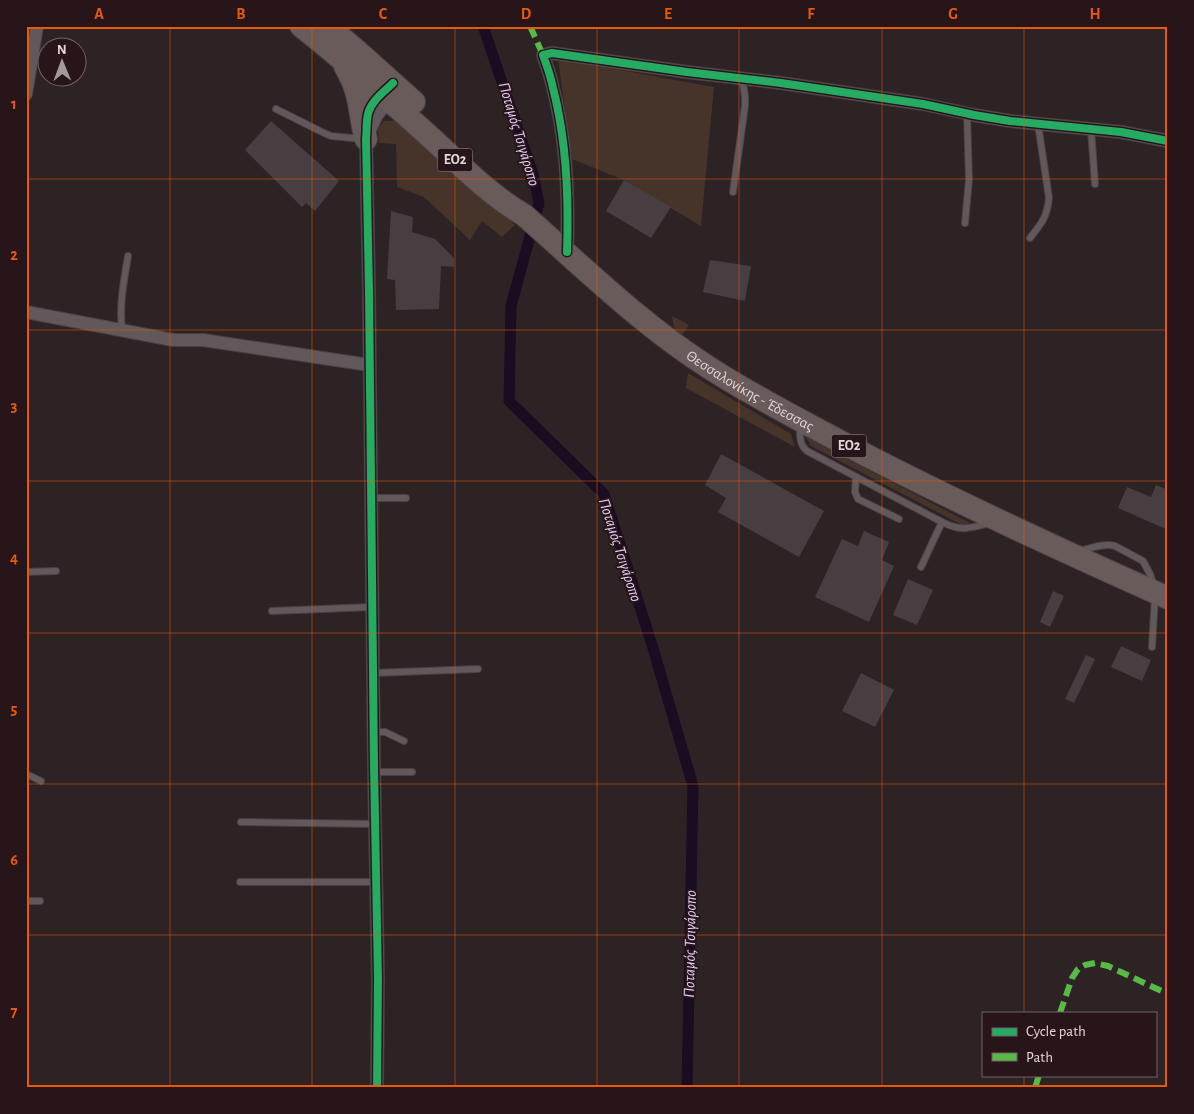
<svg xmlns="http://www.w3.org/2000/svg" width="1194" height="1114" viewBox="0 0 1194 1114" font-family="'Alegreya Sans',sans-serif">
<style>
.green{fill:#46342a}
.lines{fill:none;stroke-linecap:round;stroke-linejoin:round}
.canal{stroke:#1a0d22;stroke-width:11}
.building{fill:#473e42}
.lane-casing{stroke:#4b4143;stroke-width:8}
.street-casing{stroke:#4b4143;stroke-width:14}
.highway-casing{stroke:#4b4143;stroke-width:24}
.lane{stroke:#61585b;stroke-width:6}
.street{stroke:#61585b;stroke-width:12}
.highway{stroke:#6a5b5b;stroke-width:22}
.quiet{stroke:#58b947;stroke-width:6;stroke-dasharray:12 6;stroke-linecap:butt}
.cycleway-casing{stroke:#27151a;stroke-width:11}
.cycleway{stroke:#26ab63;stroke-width:8}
.grid{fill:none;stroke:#e8590c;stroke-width:1;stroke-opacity:0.55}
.labels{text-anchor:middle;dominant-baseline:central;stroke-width:4;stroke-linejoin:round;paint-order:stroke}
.shield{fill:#27151a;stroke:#ac9da0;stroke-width:1}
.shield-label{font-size:14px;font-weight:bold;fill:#e5d7da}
.street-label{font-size:15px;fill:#e5d7da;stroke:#27151a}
.water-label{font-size:16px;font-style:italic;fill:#e6cffa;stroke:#27151a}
.neatline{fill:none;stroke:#e8590c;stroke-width:2}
.grid-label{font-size:16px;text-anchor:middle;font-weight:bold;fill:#e8590c}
</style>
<rect width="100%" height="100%" fill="#2d2325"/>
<g class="green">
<polygon points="558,59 714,87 701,226 624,180 572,159"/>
<polygon points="384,121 395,121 405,127 480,196 515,225 502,237 482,221 470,240 424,197 397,187 396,144 379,143 378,129"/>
<polygon points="672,316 689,325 680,337 674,327"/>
<polygon points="688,373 791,434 795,447 686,388"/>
<polygon points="806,437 970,523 962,525 811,446"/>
</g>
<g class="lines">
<polyline class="canal" points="483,26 533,174 539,203 511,306 509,401 604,494 653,648 693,786 687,1088"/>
</g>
<g class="building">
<polygon points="271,121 339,181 315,211 306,203 302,207 245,150"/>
<polygon points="624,180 671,207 651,238 606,211"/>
<polygon points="391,211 413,217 412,232 435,239 454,258 454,267 441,266 439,309 396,310 395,280 387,279"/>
<polygon points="710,260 751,266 745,301 703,292"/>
<polygon points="721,454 824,511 799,557 718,512 726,498 705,485"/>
<polygon points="1156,485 1168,490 1168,530 1118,508 1127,487 1151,497"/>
<polygon points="864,531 889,542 882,560 894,566 869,622 815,597 842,539 858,546"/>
<polygon points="908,579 933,590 917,625 893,615"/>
<polygon points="1053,591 1064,596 1050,627 1040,622"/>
<polygon points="1121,646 1151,660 1142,681 1111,667"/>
<polygon points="1086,655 1095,659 1074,703 1065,699"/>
<polygon points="861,673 894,690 875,727 842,711"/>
</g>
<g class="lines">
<g class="lane-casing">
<g id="lane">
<polyline points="276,109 324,133 331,136 362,139"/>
<polyline points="1091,129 1095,184"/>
<polyline points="733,192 745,106 745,96 742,78"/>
<polyline points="965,223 969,179 967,114"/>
<path d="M1030,238C1042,223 1047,217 1049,198L1038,124"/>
<path d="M122,329C119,304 124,281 128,256"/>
<path d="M800,426C800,435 799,445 807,451L942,522C962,532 969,528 990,523"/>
<polyline points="856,477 855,492 858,499 899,519"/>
<polyline points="371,498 406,498"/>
<path d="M1080,551C1091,548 1104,543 1115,546L1143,561L1150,574L1154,586"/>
<polyline points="921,567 942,522"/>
<polyline points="26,572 56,571"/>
<polyline points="272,611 372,607"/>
<polyline points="1152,647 1155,596"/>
<polyline points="373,673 478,669"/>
<polyline points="373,732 385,732 404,741"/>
<polyline points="374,772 412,772"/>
<polyline points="26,774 41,781"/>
<polyline points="241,822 375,824"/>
<polyline points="240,882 376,882"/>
<polyline points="26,901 40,901"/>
</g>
</g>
<g class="street-casing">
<g id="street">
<polyline points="26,94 37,26"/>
<polyline points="370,130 377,115 392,97"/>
<path d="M567,252C569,197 567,142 553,88C551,77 547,66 543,55L552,53L687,72L781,83L923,104L974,115L1010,121L1121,132L1168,141"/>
<polyline points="26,312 173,340 203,340 369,365"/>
<path d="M377,1088L378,979L374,766L369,291L366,139C368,114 367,107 386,90"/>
</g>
</g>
<g class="highway-casing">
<g id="highway">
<path id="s1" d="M301,26C345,61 387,98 428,135C459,163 488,194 524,215C583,267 641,324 708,367C751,395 798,419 843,443C949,499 1058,549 1168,598"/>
<polyline points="328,26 356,50 414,102"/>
<path d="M345,66C349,74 354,82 356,91C361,107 361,123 366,139"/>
</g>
</g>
<use href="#lane" class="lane"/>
<use href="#street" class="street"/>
<use href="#highway" class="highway"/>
<g class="quiet">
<polyline points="530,26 543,55"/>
<polyline points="1060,1013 1072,978 1078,969 1085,965 1095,963 1108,966 1168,994"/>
<polyline points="1035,1088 1039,1075"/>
</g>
<g class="cycleway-casing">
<g id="cycleway">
<path d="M567,252C569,197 567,142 553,88C551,77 547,66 543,55L552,53L687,72L781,83L923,104L974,115L1010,121L1121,132L1168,141"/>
<path d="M377,1088L378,979L374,766L369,291L366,139C367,131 366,122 368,114C371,101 384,92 393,83"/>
</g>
</g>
<use href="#cycleway" class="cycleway"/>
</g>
<path class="grid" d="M170,26V1088M312,26V1088M455,26V1088M597,26V1088M739,26V1088M882,26V1088M1024,26V1013M26,179H1168M26,330H1168M26,481H1168M26,633H1168M26,784H1168M26,935H1168M1024,1075V1088"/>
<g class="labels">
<g class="shield">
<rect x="437.5" y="148.5" width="35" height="23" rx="4"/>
<rect x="831.5" y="434.5" width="35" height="23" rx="4"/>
</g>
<g class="shield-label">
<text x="455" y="160">ΕΟ2</text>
<text x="849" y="446">ΕΟ2</text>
</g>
<g class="street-label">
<text stroke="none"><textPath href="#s1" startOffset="580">Θεσσαλονίκης - Έδεσσας</textPath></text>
</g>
<g class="water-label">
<text transform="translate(519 134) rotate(73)">Ποταμός Τσιγάροπο</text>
<text transform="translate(620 550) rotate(72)">Ποταμός Τσιγάροπο</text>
<text transform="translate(690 944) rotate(-89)">Ποταμός Τσιγάροπο</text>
</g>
</g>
<rect width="1194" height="1114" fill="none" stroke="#27151a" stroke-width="55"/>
<rect x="982" y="1012" width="175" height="65" fill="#27151a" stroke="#736367"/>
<rect x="992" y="1028" width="25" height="8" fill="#26ab63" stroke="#736367"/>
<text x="1026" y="1036" font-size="15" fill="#e5d7da">Cycle path</text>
<rect x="992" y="1053" width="25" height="8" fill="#58b947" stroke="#736367"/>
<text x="1026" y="1062" font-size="15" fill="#e5d7da">Path</text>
<g transform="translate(62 62) rotate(359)"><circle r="24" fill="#27151a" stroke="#736367"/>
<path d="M0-4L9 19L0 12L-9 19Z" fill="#a5989b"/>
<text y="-8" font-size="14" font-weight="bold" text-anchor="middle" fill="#e5d7da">N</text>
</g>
<rect x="28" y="28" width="1138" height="1058" class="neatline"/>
<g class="grid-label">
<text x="99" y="19">A</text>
<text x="241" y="19">B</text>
<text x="383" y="19">C</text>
<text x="526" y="19">D</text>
<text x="668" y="19">E</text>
<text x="811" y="19">F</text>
<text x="953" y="19">G</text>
<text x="1095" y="19">H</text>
<text x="14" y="109">1</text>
<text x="14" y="260">2</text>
<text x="14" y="411">3</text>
<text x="14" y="563">4</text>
<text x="14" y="714">5</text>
<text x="14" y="865">6</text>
<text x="14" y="1017">7</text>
</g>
</svg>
